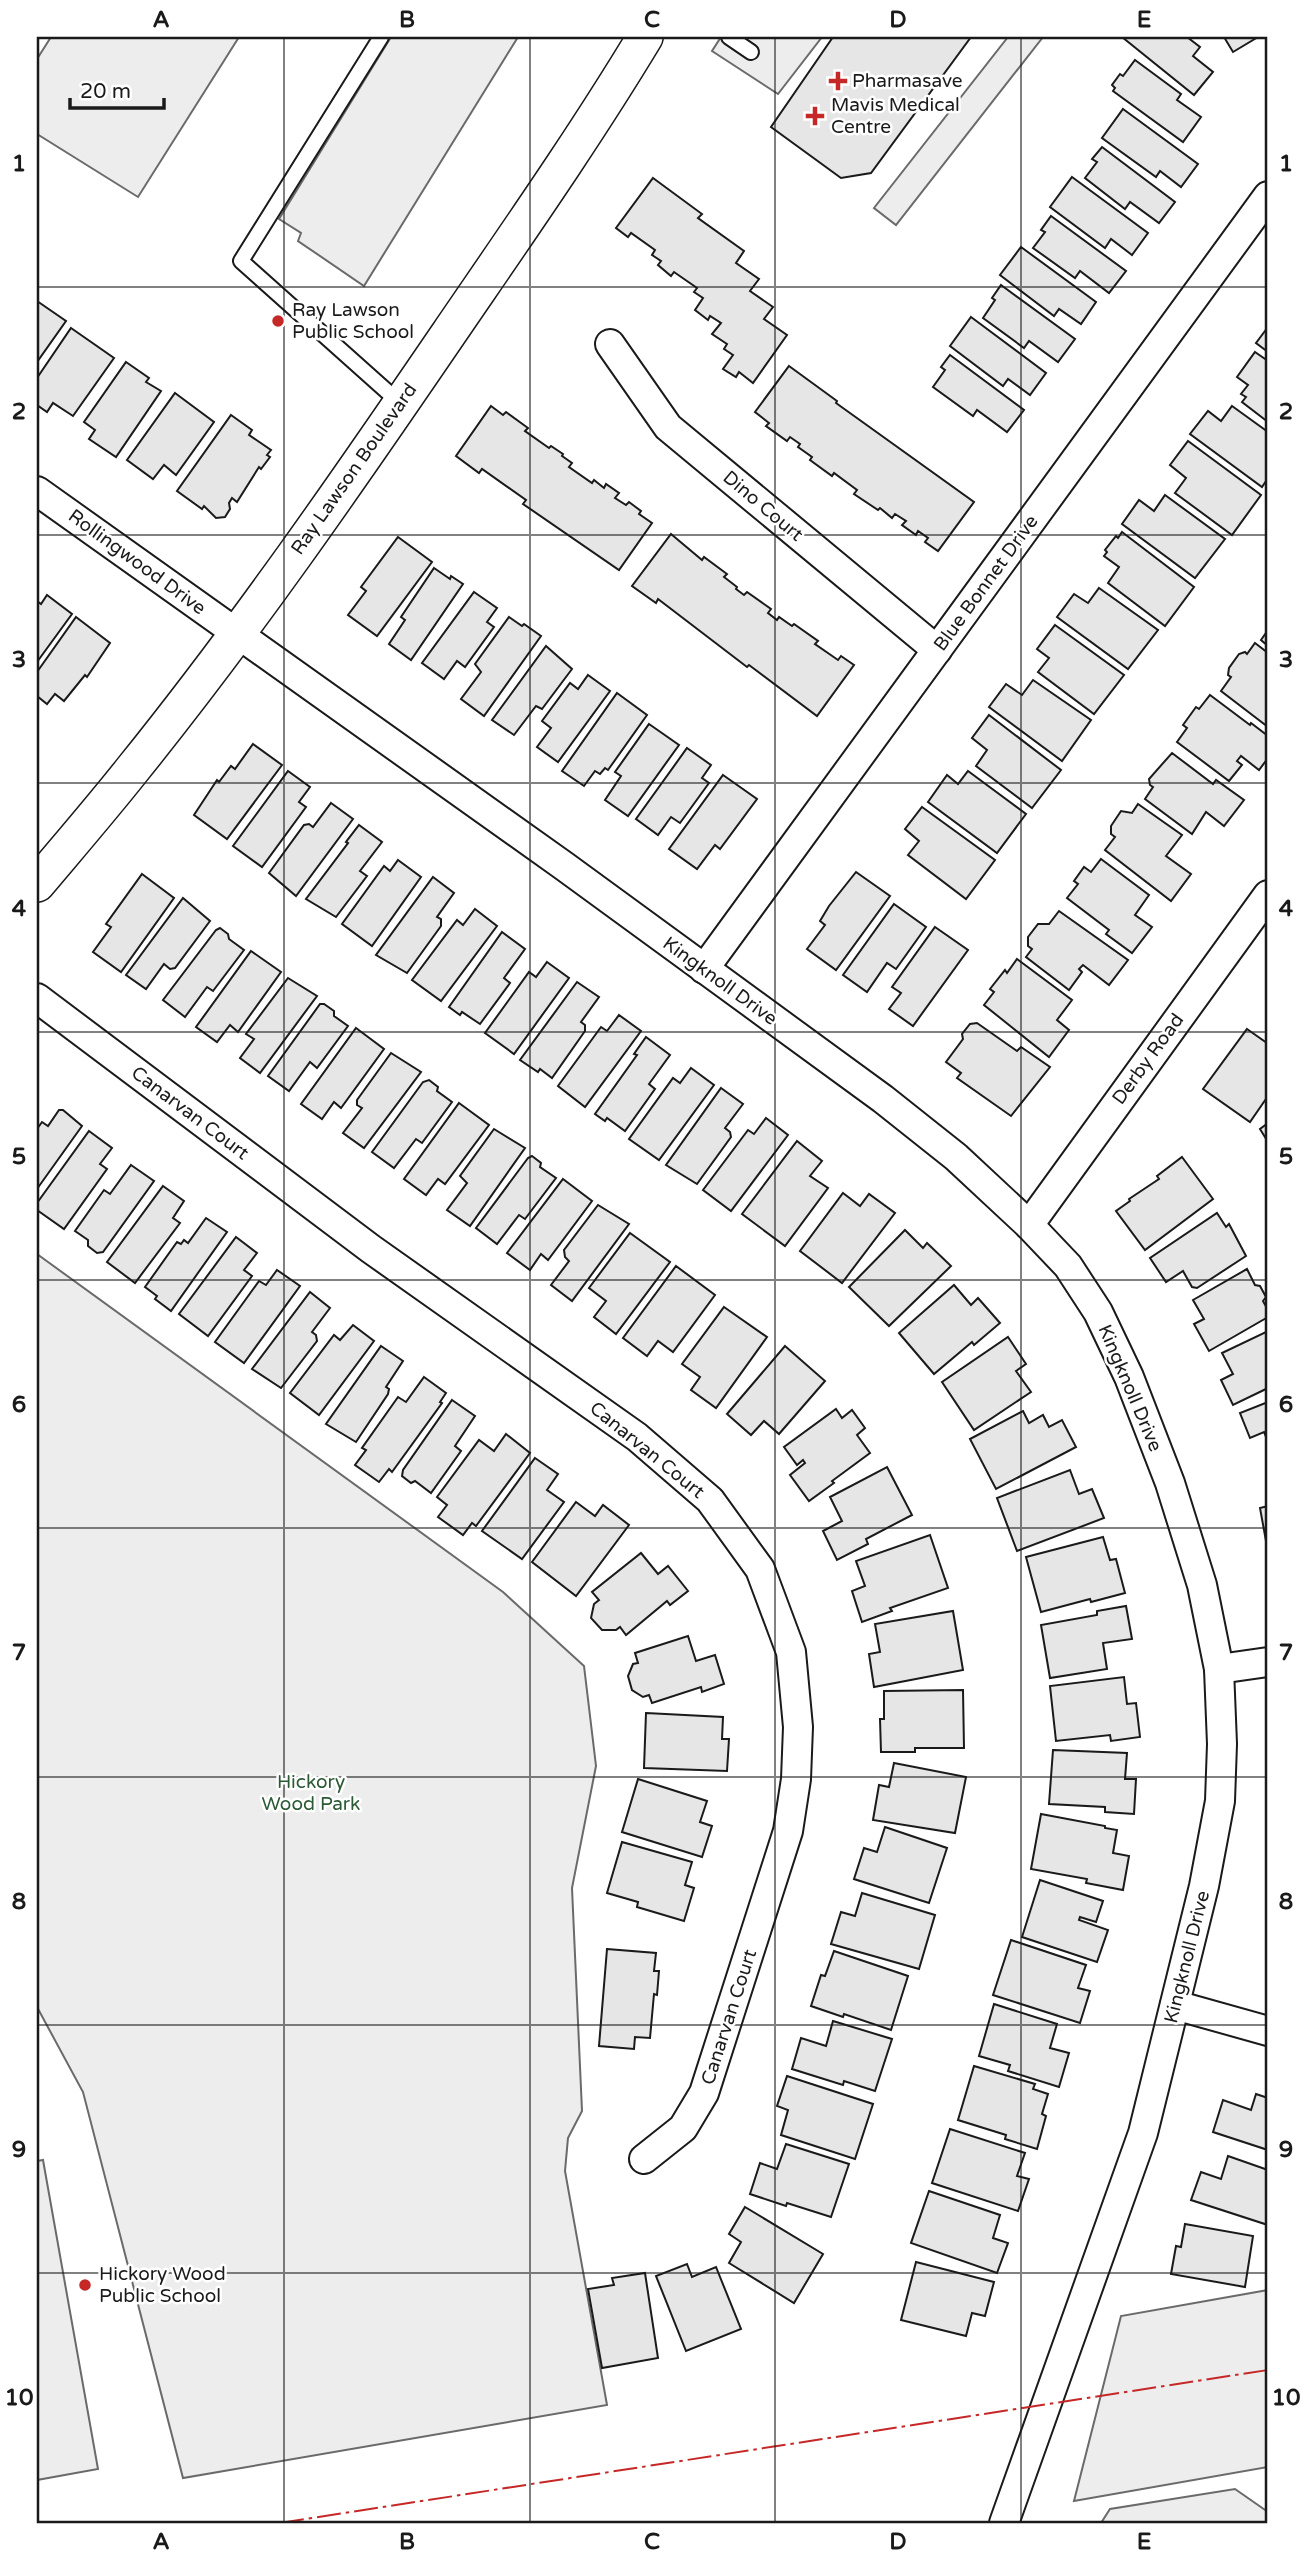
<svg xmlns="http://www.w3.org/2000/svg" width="1305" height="2560" viewBox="0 0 1305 2560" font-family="'Varela Round',sans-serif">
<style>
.built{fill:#ededed;stroke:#6a6a6a;stroke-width:2}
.building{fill:#e6e6e6;stroke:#1a1a1a;stroke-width:2}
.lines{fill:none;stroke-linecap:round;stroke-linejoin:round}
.service-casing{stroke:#1a1a1a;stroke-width:18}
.minor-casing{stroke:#1a1a1a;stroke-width:32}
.tertiary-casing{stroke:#1a1a1a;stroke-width:38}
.service{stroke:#fff;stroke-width:14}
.minor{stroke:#fff;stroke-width:28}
.tertiary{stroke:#fff;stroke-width:35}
.power{stroke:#c62828;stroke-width:2;stroke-dasharray:24 5 3.5 5;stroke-linecap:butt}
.grid{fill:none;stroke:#1a1a1a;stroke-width:2;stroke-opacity:0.55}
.poi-dot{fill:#c62828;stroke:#fff;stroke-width:2.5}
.labels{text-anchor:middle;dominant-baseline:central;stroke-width:5;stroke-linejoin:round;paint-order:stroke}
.poi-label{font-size:19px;fill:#1a1a1a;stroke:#fff;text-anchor:start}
.street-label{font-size:19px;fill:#1a1a1a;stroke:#fff}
.park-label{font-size:19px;fill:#2b5a34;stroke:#fff}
.neatline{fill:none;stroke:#1a1a1a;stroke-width:2.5}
.grid-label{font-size:23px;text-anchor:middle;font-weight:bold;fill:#1a1a1a}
</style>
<rect width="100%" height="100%" fill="#fff"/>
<g class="built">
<polygon points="51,37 239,37 138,197 37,134 37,59"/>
<polygon points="391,37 518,37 364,286 298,241 301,233 279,219"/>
<polygon points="721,37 822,37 778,94 712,51"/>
<polygon points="1008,37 1043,37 896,225 874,208"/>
<polygon points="37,1254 503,1592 584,1666 596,1766 572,1888 582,2111 568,2138 565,2171 607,2405 183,2478 83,2092 37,2007"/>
<polygon points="43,2160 98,2469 37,2480 37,2161"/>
<polygon points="1268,2290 1268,2467 1074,2501 1121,2316"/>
<polygon points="1235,2489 1268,2512 1268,2523 1101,2523 1110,2509"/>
</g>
<g class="building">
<polygon points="833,37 971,37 871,173 841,178 771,127"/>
<polygon points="1122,37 1187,37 1200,47 1193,56 1213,72 1194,95"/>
<polygon points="1224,37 1258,37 1233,52"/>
<polygon points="1135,60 1181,94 1177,100 1201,117 1183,142 1113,91 1115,88 1112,85 1120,74 1123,76"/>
<polygon points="1123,109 1198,164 1181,187 1160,171 1156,177 1102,138"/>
<polygon points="1102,147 1175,202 1159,223 1130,202 1125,209 1085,178 1097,162 1092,159"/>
<polygon points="1072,177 1148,233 1132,255 1111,239 1105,248 1050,207"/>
<polygon points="653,178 702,214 698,218 744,251 736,263 759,279 750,291 773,307 764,319 787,335 753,383 739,372 736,377 723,369 733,355 724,349 727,344 712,334 721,323 710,316 708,320 695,310 703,298 694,292 697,288 674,272 671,276 658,265 661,261 652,255 655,250 631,233 628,237 616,228"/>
<polygon points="1051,216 1126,271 1109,293 1080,271 1075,278 1033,248 1045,232 1041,230"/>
<polygon points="1021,247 1096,302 1081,324 1059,309 1054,316 1000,275"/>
<polygon points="1001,285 1075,339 1058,362 1029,341 1024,348 983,318 995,300 992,298"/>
<polygon points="37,301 66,321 37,362"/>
<polygon points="971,317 1046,373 1030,395 1008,379 1003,386 950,346"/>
<polygon points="1268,327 1268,352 1256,343"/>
<polygon points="71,328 114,358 73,416 53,403 47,412 37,405 37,378"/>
<polygon points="1255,352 1268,361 1268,422 1242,402 1246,397 1241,394 1248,385 1237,377"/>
<polygon points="950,355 1024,410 1007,432 977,410 973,416 933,387 945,370 941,367"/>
<polygon points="126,362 149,378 146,382 161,391 116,457 89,439 95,430 84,422"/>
<polygon points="789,366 837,401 836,403 974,502 938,551 925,542 928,538 918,531 916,535 902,525 906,521 895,514 892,518 880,508 878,510 854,494 857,490 834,473 832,476 810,460 812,457 798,447 800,444 790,437 787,441 766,426 769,423 755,412"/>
<polygon points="175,393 214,422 176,475 164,465 153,479 127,460"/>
<polygon points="491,406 503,415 506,412 528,428 525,431 549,448 551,446 563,454 562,456 572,463 569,467 592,483 594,480 604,488 606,484 619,493 615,498 626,505 629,502 641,511 639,514 652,523 619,570 523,504 526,500 482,469 479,473 456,456"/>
<polygon points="1232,406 1268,432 1268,478 1262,487 1190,434 1208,411 1221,421"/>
<polygon points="231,415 252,430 249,435 271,450 267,455 270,457 261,469 259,467 237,502 232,498 229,503 230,509 225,517 216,518 204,506 202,509 177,491"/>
<polygon points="1188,441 1261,495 1232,535 1175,493 1186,478 1170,465"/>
<polygon points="1165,495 1225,539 1195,578 1122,524 1139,500 1154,511"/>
<polygon points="1122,532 1194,587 1165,626 1108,583 1119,567 1104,556 1107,552 1105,550 1116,536 1118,538"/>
<polygon points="671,534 702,560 704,557 727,574 724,577 737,587 736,589 744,595 747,592 771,609 768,613 777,620 779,617 792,626 794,624 818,641 815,644 838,660 841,656 854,665 817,716 749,665 747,667 658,599 656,603 632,586"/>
<polygon points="398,537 432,562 377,636 348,615 366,591 361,587"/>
<polygon points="434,568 450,579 451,576 463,584 411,660 389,644 405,620 401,617"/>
<polygon points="1099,588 1158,630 1128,669 1057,617 1074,594 1088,603"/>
<polygon points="474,592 497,608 487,622 494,627 465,667 457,661 444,679 422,663"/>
<polygon points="47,595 72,614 37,662 37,601 41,604"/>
<polygon points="76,617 110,643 87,677 85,675 64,701 55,694 47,704 37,696 37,672"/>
<polygon points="509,617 522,626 524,624 541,636 484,716 461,699 481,672 475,664"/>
<polygon points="1055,625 1124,675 1094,714 1038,672 1049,658 1037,649"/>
<polygon points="1268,630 1268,646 1261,640"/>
<polygon points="1255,643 1268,653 1268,727 1221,691 1231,677 1228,675 1229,668 1239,654 1245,652 1247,654"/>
<polygon points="546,646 572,669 542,709 536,706 514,735 492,720"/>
<polygon points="588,675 610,691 558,762 537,747 551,728 542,721 570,683 578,689"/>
<polygon points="1033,680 1091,720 1062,761 989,707 1006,684 1022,695"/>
<polygon points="617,693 647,715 608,770 605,768 600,774 595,771 584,786 562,771"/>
<polygon points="1210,695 1250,725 1251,723 1268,736 1268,758 1259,770 1241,756 1237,761 1242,765 1229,781 1177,742 1187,728 1183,725 1196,707 1199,709"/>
<polygon points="989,715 1061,770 1032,808 976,766 987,750 972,738"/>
<polygon points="649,724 679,745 628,816 605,800 621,776 615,772"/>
<polygon points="253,744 282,765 227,839 194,815 217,780 219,782 231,766 235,769"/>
<polygon points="687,748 711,765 702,778 709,783 680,823 671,817 658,835 636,819"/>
<polygon points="1172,753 1213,784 1216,780 1244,800 1224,826 1206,812 1192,834 1145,799 1153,787 1150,785 1149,779"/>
<polygon points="288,771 310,787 299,802 306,807 262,867 233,846"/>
<polygon points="968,771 1026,814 997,853 928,802 947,775 958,784"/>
<polygon points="723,775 757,799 720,849 715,845 697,869 669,849"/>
<polygon points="331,803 353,819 296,896 269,873 304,825 309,824 313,827"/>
<polygon points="1138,804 1182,835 1166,856 1191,874 1171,901 1105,850 1115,837 1111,834 1111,826 1121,811 1132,813"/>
<polygon points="922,807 995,860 966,899 908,855 919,841 905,829"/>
<polygon points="359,825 382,842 360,871 367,876 336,917 306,899 348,843 346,842"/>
<polygon points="1101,859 1149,895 1135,915 1152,927 1132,953 1106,934 1109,930 1067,898 1078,884 1074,881 1084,867 1091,872"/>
<polygon points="398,860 421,877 372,946 342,924 384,866 390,871"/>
<polygon points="856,872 890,896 836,970 807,949 825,925 820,921 829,906"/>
<polygon points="142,874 174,898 121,972 93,952 111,927 106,924"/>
<polygon points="433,877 454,893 437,917 441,919 441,926 407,973 376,955"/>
<polygon points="183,898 210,921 175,968 170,969 164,964 146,989 126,975"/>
<polygon points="894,904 926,927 896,969 887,963 867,992 843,975"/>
<polygon points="475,909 497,926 441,1001 412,980 457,920 463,925"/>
<polygon points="1059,911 1128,960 1109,985 1083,965 1079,969 1082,972 1069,990 1026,957 1032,949 1028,946 1028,937 1038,924 1049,924"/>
<polygon points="935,927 968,950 913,1026 889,1009 901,993 892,987"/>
<polygon points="220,928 228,934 229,939 244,950 213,991 207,987 185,1017 163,1000 216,930"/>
<polygon points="502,932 525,949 504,978 510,983 480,1024 462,1012 460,1015 449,1007"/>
<polygon points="251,951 281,972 238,1032 230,1025 217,1042 196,1027"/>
<polygon points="1017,959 1072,1000 1057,1020 1069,1030 1049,1057 984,1005 994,992 990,989 1005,970 1007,973"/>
<polygon points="547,962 569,978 514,1054 485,1033 529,972 536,977"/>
<polygon points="288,978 317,996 260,1073 240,1058 254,1039 246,1034"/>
<polygon points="577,982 599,997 581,1022 585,1025 585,1031 552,1078 540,1069 538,1072 520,1060"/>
<polygon points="320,1004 324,1004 334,1011 334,1016 348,1026 317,1068 310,1062 289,1091 268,1076"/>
<polygon points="619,1015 641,1031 585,1107 558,1086 601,1027 607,1031"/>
<polygon points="977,1023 1017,1051 1021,1047 1050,1067 1011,1116 957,1078 961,1073 946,1062 963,1039 962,1034 970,1024"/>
<polygon points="356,1028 384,1049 341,1108 334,1102 322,1119 301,1104"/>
<polygon points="1247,1029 1267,1043 1268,1041 1268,1096 1250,1122 1203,1089"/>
<polygon points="646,1037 670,1055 649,1084 655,1089 625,1131 607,1118 605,1121 595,1114 637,1055 634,1054"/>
<polygon points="391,1053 421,1072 364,1148 343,1133 362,1108 357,1105 357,1100"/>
<polygon points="691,1068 714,1085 659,1160 629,1139 673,1078 680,1083"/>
<polygon points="429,1080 438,1087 437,1091 452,1102 422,1143 416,1139 394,1168 372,1152 423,1082"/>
<polygon points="721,1088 743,1104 725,1128 730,1132 731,1137 697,1184 666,1165"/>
<polygon points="459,1103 489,1125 445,1184 438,1179 426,1195 404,1179"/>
<polygon points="59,1110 63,1110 82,1126 37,1189 37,1129 42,1122 48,1126"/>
<polygon points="766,1118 788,1135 731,1211 703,1190 748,1130 754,1134"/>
<polygon points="1268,1123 1268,1142 1260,1129"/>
<polygon points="494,1129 525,1148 470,1226 447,1210 467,1183 460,1176"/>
<polygon points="89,1131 112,1148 100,1164 107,1169 64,1229 37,1210 37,1203"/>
<polygon points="797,1141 822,1161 810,1176 828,1188 785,1246 742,1214"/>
<polygon points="532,1156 541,1163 540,1167 556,1178 525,1219 519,1215 497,1244 476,1228 528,1158"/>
<polygon points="1182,1157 1213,1199 1145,1250 1116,1211 1130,1201 1129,1199 1159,1179 1157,1176"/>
<polygon points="131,1165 154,1181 103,1252 97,1253 88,1246 88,1240 75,1231 104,1190 110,1194"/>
<polygon points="563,1179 592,1201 548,1260 541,1254 530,1270 507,1253"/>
<polygon points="163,1186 184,1201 173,1218 180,1223 135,1283 107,1262"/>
<polygon points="843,1193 860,1206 869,1194 895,1213 842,1283 800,1251"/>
<polygon points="598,1205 629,1224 572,1301 551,1285 569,1261 565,1257 564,1250"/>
<polygon points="1217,1213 1226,1227 1229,1224 1246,1256 1197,1288 1192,1287 1183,1271 1166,1282 1150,1258"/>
<polygon points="206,1218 227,1232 171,1311 155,1299 157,1296 145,1287 177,1242 181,1244 184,1240 188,1243"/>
<polygon points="905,1230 923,1248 927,1243 951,1266 889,1326 849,1287"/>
<polygon points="630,1233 670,1262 616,1334 594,1317 606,1301 589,1288"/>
<polygon points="236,1237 257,1253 244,1270 252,1276 208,1336 179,1314"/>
<polygon points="676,1266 715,1295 673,1352 658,1341 647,1356 623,1338"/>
<polygon points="1247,1269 1255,1285 1260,1286 1266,1297 1263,1301 1268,1310 1268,1317 1209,1351 1194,1324 1204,1319 1193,1300"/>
<polygon points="277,1270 300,1286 244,1363 215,1342 259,1281 266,1285"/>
<polygon points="954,1285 971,1305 978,1298 1000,1323 974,1345 972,1342 934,1374 899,1333"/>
<polygon points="310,1292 330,1308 312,1332 316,1335 317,1341 281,1388 252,1369"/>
<polygon points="724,1307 767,1337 716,1408 691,1390 700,1377 682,1364"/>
<polygon points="353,1325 374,1341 319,1415 290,1393 334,1335 340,1340"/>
<polygon points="1268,1331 1268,1388 1233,1405 1221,1380 1233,1374 1222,1353"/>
<polygon points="1008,1337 1026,1364 1016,1371 1031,1392 974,1430 942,1382"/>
<polygon points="381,1346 403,1361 386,1387 389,1389 388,1394 356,1442 326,1424"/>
<polygon points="785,1346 825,1381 779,1434 764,1421 751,1435 727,1414"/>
<polygon points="424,1377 446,1393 440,1402 442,1403 392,1472 389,1469 379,1482 355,1465 366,1450 362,1448 398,1397 406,1402"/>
<polygon points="452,1400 475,1416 455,1446 461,1451 431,1493 415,1481 411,1483 402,1476 403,1470"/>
<polygon points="1268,1402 1268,1442 1264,1432 1250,1438 1240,1413"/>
<polygon points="836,1409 842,1418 852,1410 865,1428 857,1435 870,1453 832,1481 834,1483 809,1501 790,1475 805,1463 803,1460 797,1465 784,1447"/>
<polygon points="1023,1411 1029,1423 1043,1415 1049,1427 1062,1420 1076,1447 996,1489 970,1439"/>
<polygon points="506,1434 530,1453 476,1526 472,1523 463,1535 438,1517 447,1505 437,1497 479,1440 494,1451"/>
<polygon points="535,1458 558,1474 547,1490 564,1502 522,1559 482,1531"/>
<polygon points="887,1467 912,1515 866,1539 868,1544 837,1560 823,1531 842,1521 830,1497"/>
<polygon points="1070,1470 1079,1494 1092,1489 1104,1518 1017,1551 997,1498"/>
<polygon points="576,1502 595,1516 603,1505 629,1525 576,1596 532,1562"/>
<polygon points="1268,1506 1268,1552 1260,1508"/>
<polygon points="930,1535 948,1588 890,1608 892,1611 862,1622 852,1591 865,1586 856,1561"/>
<polygon points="1103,1537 1110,1560 1116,1559 1125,1593 1091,1602 1090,1599 1041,1612 1026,1557"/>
<polygon points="641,1553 658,1574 668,1566 688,1591 670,1605 667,1601 626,1635 620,1627 616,1630 602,1630 591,1618 594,1604 599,1600 592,1592"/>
<polygon points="1126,1606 1132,1639 1103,1643 1107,1669 1050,1678 1041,1625 1097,1615 1097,1611"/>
<polygon points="953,1611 963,1670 874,1687 869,1654 880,1652 875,1624"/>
<polygon points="688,1636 696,1661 715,1655 724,1684 702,1692 701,1687 652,1703 649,1695 643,1697 632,1690 628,1676 633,1664 638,1663 635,1653"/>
<polygon points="1124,1677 1127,1704 1136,1703 1140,1737 1111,1741 1110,1735 1056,1741 1050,1686"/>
<polygon points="963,1690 964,1748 915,1748 915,1752 881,1752 880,1719 884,1719 884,1691"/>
<polygon points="646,1713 723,1717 722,1739 729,1739 727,1771 644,1768"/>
<polygon points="1053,1750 1127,1753 1125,1779 1136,1779 1134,1814 1105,1812 1105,1807 1049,1804"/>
<polygon points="894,1763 966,1777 955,1833 873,1820 879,1785 889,1787"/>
<polygon points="638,1779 707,1801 700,1822 712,1826 702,1857 622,1832"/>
<polygon points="1041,1814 1105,1826 1105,1828 1117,1830 1113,1853 1129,1856 1123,1890 1086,1883 1087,1879 1031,1869"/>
<polygon points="885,1827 947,1848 929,1903 854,1879 864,1848 877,1852"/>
<polygon points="622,1842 692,1862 685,1885 694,1888 684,1921 637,1907 638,1902 607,1893"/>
<polygon points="1040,1880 1103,1901 1096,1922 1080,1917 1079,1920 1108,1930 1097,1962 1022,1937"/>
<polygon points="862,1893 935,1915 919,1969 831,1944 841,1912 855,1916"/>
<polygon points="1011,1940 1086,1965 1078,1988 1090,1991 1080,2023 993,1995"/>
<polygon points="607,1949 656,1953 654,1971 659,1971 657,1995 654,1994 650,2038 635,2037 634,2049 599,2046"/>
<polygon points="834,1951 908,1976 891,2030 844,2014 843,2017 811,2006 821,1975 825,1976"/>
<polygon points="994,2004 1057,2024 1050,2048 1069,2053 1059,2087 1008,2071 1010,2065 979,2056"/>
<polygon points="833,2021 892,2039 875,2091 844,2081 843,2085 792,2069 801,2038 826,2046"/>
<polygon points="974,2066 1035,2084 1033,2089 1048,2094 1042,2114 1046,2116 1037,2149 1005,2139 1006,2135 958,2120"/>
<polygon points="787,2076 873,2104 855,2159 781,2135 788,2110 777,2106"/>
<polygon points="1256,2094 1268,2098 1268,2150 1213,2132 1223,2100 1251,2110"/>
<polygon points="950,2129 1025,2153 1017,2176 1029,2179 1018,2211 932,2183"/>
<polygon points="786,2144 849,2164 831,2217 787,2203 786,2206 750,2194 760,2163 777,2169"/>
<polygon points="1228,2156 1268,2170 1268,2225 1191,2200 1201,2172 1221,2179"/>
<polygon points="929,2191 1000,2215 993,2238 1008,2243 997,2273 911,2243"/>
<polygon points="745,2207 823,2254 794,2303 729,2263 741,2242 729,2234"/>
<polygon points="1185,2224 1253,2236 1245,2287 1171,2274 1176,2246 1181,2247"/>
<polygon points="916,2262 994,2282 985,2316 972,2313 966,2336 901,2320"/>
<polygon points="687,2264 692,2277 716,2267 741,2329 686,2351 656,2276"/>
<polygon points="645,2273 658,2358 602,2368 588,2289 614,2285 612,2278"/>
</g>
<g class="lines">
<g class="service-casing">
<g id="service">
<polyline points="381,37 241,261 400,403"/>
<polyline points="729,37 751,52"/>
</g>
</g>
<g class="minor-casing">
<g id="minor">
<polyline points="610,344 668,427 937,650"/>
<polyline points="37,491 564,866 883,1099 956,1157 1029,1225 1068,1266 1098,1312 1129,1377 1170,1483 1202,1585 1219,1669 1222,1744 1220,1801 1204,1886 1143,2133 1004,2523"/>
<polyline points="704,969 1268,196"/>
<polyline points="37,998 371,1249 637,1437 710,1500 760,1569 791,1652 798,1727 796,1779 788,1831 704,2093 683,2128 644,2159"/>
<polyline points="1029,1225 1268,895"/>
<polyline points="1219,1669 1268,1662"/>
<polyline points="1175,2005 1268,2031"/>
</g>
</g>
<g class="tertiary-casing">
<path id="tertiary" d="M37,884C69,846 101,809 132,770C245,630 348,481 449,333C516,235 584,138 645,37"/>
</g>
<use href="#service" class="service"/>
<use href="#minor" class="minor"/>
<use href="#tertiary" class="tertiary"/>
<polyline class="power" points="280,2523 1268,2370"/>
</g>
<path class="grid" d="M284,37V2523M530,37V2523M775,37V2523M1021,37V2523M37,287H1268M37,535H1268M37,783H1268M37,1032H1268M37,1280H1268M37,1528H1268M37,1777H1268M37,2025H1268M37,2273H1268"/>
<g class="poi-dot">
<path d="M834.5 70.5h7v7h7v7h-7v7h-7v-7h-7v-7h7z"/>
<path d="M811.5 105.5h7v7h7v7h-7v7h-7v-7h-7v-7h7z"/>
<circle cx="278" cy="321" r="7"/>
<circle cx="85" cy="2285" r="7"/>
</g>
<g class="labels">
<g class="poi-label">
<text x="852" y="81">Pharmasave</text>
<text x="831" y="105">Mavis Medical<tspan x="831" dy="22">Centre</tspan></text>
<text x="292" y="310">Ray Lawson<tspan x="292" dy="22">Public School</tspan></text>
<text x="99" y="2274">Hickory Wood<tspan x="99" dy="22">Public School</tspan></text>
</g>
<g class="street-label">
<text transform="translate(354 469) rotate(-55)">Ray Lawson Boulevard</text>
<text transform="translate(763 506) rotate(40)">Dino Court</text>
<text transform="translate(137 562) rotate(36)">Rollingwood Drive</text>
<text transform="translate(986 583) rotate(-54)">Blue Bonnet Drive</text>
<text transform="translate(720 981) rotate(36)">Kingknoll Drive</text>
<text transform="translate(1148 1059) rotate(-54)">Derby Road</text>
<text transform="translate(190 1113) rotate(37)">Canarvan Court</text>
<text transform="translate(1130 1388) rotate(67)">Kingknoll Drive</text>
<text transform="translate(647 1450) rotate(39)">Canarvan Court</text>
<text transform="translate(1187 1957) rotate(-76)">Kingknoll Drive</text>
<text transform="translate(729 2017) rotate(-72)">Canarvan Court</text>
</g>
<g class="park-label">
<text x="311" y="1782">Hickory<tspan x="311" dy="22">Wood Park</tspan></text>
</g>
</g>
<rect width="1305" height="2560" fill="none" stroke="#ffffff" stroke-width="77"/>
<path d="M70 98v10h94v-10" fill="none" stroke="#1a1a1a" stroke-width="3.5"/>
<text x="80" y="98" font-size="21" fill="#1a1a1a" stroke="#ffffff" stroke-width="5" paint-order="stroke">20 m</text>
<rect x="38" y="38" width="1228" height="2484" class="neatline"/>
<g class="grid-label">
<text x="161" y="27">A</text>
<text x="407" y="27">B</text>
<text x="652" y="27">C</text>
<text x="898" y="27">D</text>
<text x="1144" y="27">E</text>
<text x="19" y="171">1</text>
<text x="1286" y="171">1</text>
<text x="19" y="419">2</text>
<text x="1286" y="419">2</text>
<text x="19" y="667">3</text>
<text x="1286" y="667">3</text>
<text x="19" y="916">4</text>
<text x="1286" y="916">4</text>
<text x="19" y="1164">5</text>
<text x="1286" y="1164">5</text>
<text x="19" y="1412">6</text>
<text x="1286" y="1412">6</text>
<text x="19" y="1660">7</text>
<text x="1286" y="1660">7</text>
<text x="19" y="1909">8</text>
<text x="1286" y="1909">8</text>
<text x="19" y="2157">9</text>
<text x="1286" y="2157">9</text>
<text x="19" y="2405">10</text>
<text x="1286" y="2405">10</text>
<text x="161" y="2549">A</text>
<text x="407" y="2549">B</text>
<text x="652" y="2549">C</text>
<text x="898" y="2549">D</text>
<text x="1144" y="2549">E</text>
</g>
</svg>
